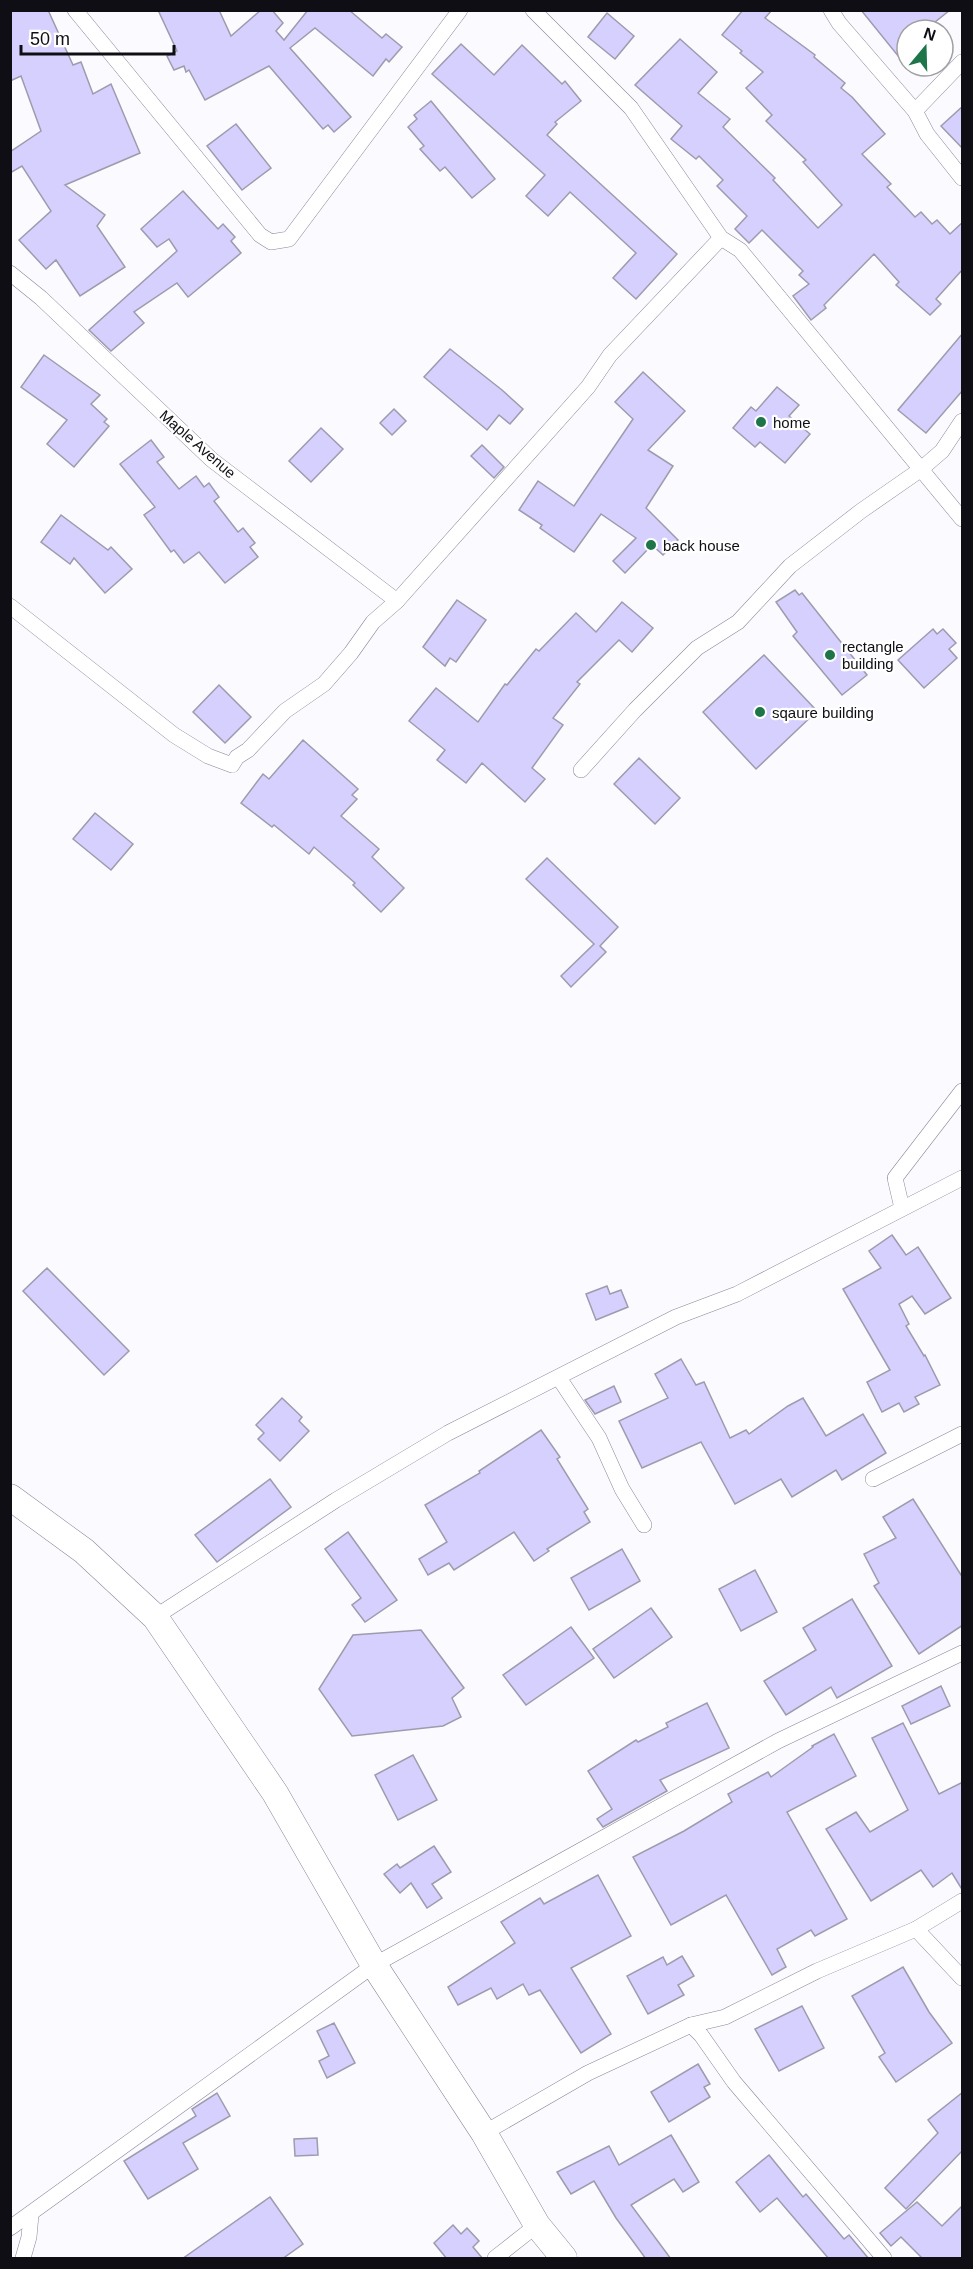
<svg xmlns="http://www.w3.org/2000/svg" width="973" height="2269" viewBox="0 0 973 2269" font-family="Helvetica,sans-serif">
<style>
.building{fill:#d6d0fe;stroke:#9d9bad;stroke-width:1.5}
.lines{fill:none;stroke-linecap:round;stroke-linejoin:round}
.street-casing{stroke:#8a889a;stroke-width:16}
.primary-casing{stroke:#8a889a;stroke-width:27}
.street{stroke:#fff;stroke-width:15}
.primary{stroke:#fff;stroke-width:26}
.poi-dot{fill:#1d7549;stroke:#fff;stroke-width:2}
.labels{text-anchor:middle;dominant-baseline:central;stroke-width:4.5;stroke-linejoin:round;paint-order:stroke}
.poi-label{font-size:15px;fill:#0f0e14;stroke:#fff;text-anchor:start}
.street-label{font-size:15px;fill:#0f0e14;stroke:#fff}
</style>
<rect width="100%" height="100%" fill="#fbfafe"/>
<g class="building">
<polygon points="10,10 48,10 73,65 81,62 93,94 111,84 140,153 65,185 105,215 97,226 125,267 80,296 56,260 46,269 19,240 51,211 22,166 10,173 10,152 41,131 21,76 10,81"/>
<polygon points="158,10 219,10 231,36 261,10 272,10 283,23 276,31 284,40 308,10 349,10 382,38 386,34 402,47 389,62 386,59 373,76 315,28 290,48 351,117 334,132 328,125 323,129 269,66 205,100 189,70 186,72 184,66 174,70 167,56 177,51"/>
<polygon points="743,10 772,10 765,18 815,55 814,57 845,83 841,88 852,97 885,134 862,154 891,184 887,187 915,217 921,212 932,224 937,220 950,234 963,222 963,269 936,299 941,304 930,315 896,285 899,282 874,254 824,305 826,308 811,320 793,296 809,284 799,275 803,271 762,230 749,243 735,229 747,216 717,186 723,180 699,156 696,159 671,139 682,126 635,85 680,39 717,72 698,93 730,119 723,127 775,178 773,180 818,228 842,205 803,162 806,160 766,121 772,115 746,88 763,72 740,53 742,51 722,35"/>
<polygon points="861,10 950,10 925,30 907,30 907,67"/>
<polygon points="607,13 634,36 615,59 588,37"/>
<polygon points="461,44 494,75 522,45 562,84 565,81 581,101 555,122 557,124 547,135 677,254 636,299 613,278 636,253 570,192 548,216 526,196 545,175 432,74"/>
<polygon points="431,101 495,179 472,198 445,167 440,171 420,149 424,146 408,127 417,119 414,115"/>
<polygon points="963,106 963,149 941,126"/>
<polygon points="236,124 271,168 242,190 207,146"/>
<polygon points="183,191 218,229 223,224 235,237 231,241 241,253 188,297 177,283 134,312 144,323 111,351 89,330 177,251 169,239 157,247 141,229"/>
<polygon points="963,333 963,390 926,433 898,410"/>
<polygon points="450,349 502,390 523,409 510,424 499,415 487,430 424,377"/>
<polygon points="44,355 100,395 91,404 107,419 104,422 109,426 74,467 47,444 67,420 21,387"/>
<polygon points="643,372 685,411 648,450 673,466 646,508 678,540 663,555 652,545 625,573 613,561 636,538 601,514 574,552 540,528 542,525 519,510 538,481 574,506 633,419 615,402"/>
<polygon points="777,387 799,405 789,416 810,434 785,463 760,442 755,447 733,428 751,407 756,411"/>
<polygon points="394,409 406,421 392,435 380,423"/>
<polygon points="321,428 343,449 311,482 289,461"/>
<polygon points="151,440 164,457 157,462 179,489 196,476 204,487 209,483 219,497 214,501 238,532 243,528 255,543 250,547 258,557 225,583 199,552 184,563 174,550 171,552 144,515 155,507 120,464"/>
<polygon points="482,445 504,467 494,478 471,456"/>
<polygon points="61,515 108,550 111,547 132,569 105,593 74,558 70,564 41,542"/>
<polygon points="795,590 799,595 802,593 867,675 842,695 793,636 797,632 776,602"/>
<polygon points="457,600 486,620 456,662 450,658 445,666 423,647"/>
<polygon points="622,602 653,628 632,652 619,640 577,682 580,684 553,718 563,725 532,768 545,779 525,802 482,763 466,783 437,760 445,750 409,721 436,688 478,722 505,684 507,685 536,649 539,651 576,613 596,632"/>
<polygon points="933,629 937,634 943,629 956,643 949,649 957,658 924,688 898,660"/>
<polygon points="764,655 817,711 756,769 703,712"/>
<polygon points="219,685 251,717 225,743 193,712"/>
<polygon points="303,740 358,789 352,795 357,799 341,816 379,849 372,857 404,888 381,912 353,885 355,883 314,847 309,854 274,825 272,827 241,803 263,774 269,779"/>
<polygon points="639,758 680,798 655,824 614,784"/>
<polygon points="95,813 133,844 111,870 73,839"/>
<polygon points="547,858 618,927 600,946 606,952 571,987 561,976 594,944 526,879"/>
<polygon points="892,1235 906,1255 918,1247 951,1298 925,1314 912,1296 899,1304 909,1324 906,1326 924,1356 925,1355 940,1385 915,1397 919,1404 904,1412 899,1403 882,1412 867,1382 890,1370 843,1289 881,1268 869,1251"/>
<polygon points="47,1268 129,1351 104,1375 23,1291"/>
<polygon points="607,1286 610,1294 621,1290 628,1307 596,1320 586,1294"/>
<polygon points="681,1359 696,1385 704,1382 730,1438 746,1430 749,1434 788,1406 803,1398 826,1436 863,1414 886,1453 842,1480 836,1470 792,1497 781,1479 735,1504 701,1442 642,1468 619,1421 668,1398 655,1374"/>
<polygon points="614,1386 621,1402 595,1414 585,1400"/>
<polygon points="282,1398 302,1417 299,1421 309,1431 280,1461 258,1439 264,1433 256,1425"/>
<polygon points="541,1430 560,1457 557,1459 588,1509 584,1512 590,1522 547,1549 549,1551 534,1561 514,1532 454,1570 449,1563 428,1575 419,1559 447,1542 425,1505 480,1473 479,1471"/>
<polygon points="270,1479 291,1507 217,1562 195,1535"/>
<polygon points="913,1499 963,1578 963,1625 919,1654 874,1586 879,1583 864,1554 896,1538 883,1517"/>
<polygon points="348,1532 397,1600 365,1622 352,1605 361,1598 325,1549"/>
<polygon points="622,1549 640,1581 589,1610 571,1578"/>
<polygon points="755,1570 777,1612 741,1631 719,1589"/>
<polygon points="852,1599 892,1666 837,1698 831,1687 786,1715 764,1681 816,1650 803,1628"/>
<polygon points="651,1608 672,1637 614,1678 593,1649"/>
<polygon points="571,1627 594,1658 526,1705 503,1675"/>
<polygon points="421,1630 464,1688 452,1698 461,1717 443,1726 352,1736 319,1689 353,1635"/>
<polygon points="941,1686 950,1706 911,1724 902,1706"/>
<polygon points="707,1703 729,1748 660,1780 667,1791 603,1827 597,1819 612,1809 588,1771 636,1740 638,1742 668,1727 666,1723"/>
<polygon points="903,1723 939,1794 963,1782 963,1891 952,1873 933,1887 921,1870 871,1901 826,1829 856,1812 870,1832 908,1810 872,1738"/>
<polygon points="834,1734 856,1776 787,1812 847,1919 815,1936 811,1930 777,1949 786,1967 772,1975 726,1895 671,1925 633,1857 684,1831 732,1802 728,1794 768,1772 771,1777 813,1747 812,1746"/>
<polygon points="413,1755 437,1800 398,1820 375,1775"/>
<polygon points="434,1846 451,1872 432,1884 442,1898 427,1908 411,1883 400,1893 384,1874 397,1864 400,1868"/>
<polygon points="598,1875 631,1936 571,1968 611,2034 581,2053 540,1990 529,1995 523,1984 497,1999 491,1988 458,2005 448,1987 515,1943 501,1922 540,1898 544,1904"/>
<polygon points="682,1956 694,1976 678,1985 684,1995 648,2014 627,1976 663,1957 667,1965"/>
<polygon points="903,1967 929,2012 952,2043 896,2082 879,2057 885,2053 852,1996"/>
<polygon points="802,2006 824,2048 779,2071 755,2029"/>
<polygon points="334,2023 355,2063 327,2078 319,2061 329,2056 317,2031"/>
<polygon points="698,2064 710,2084 704,2087 710,2097 669,2122 651,2092"/>
<polygon points="963,2092 963,2150 906,2209 885,2188 938,2133 928,2120"/>
<polygon points="217,2093 230,2116 183,2143 198,2169 148,2199 124,2161 196,2116 192,2109"/>
<polygon points="671,2135 699,2182 683,2192 674,2179 631,2205 671,2259 646,2259 616,2218 594,2181 571,2194 557,2172 609,2146 619,2165"/>
<polygon points="317,2138 318,2155 295,2156 294,2139"/>
<polygon points="769,2155 803,2197 806,2194 844,2239 849,2235 869,2259 829,2259 777,2198 760,2212 736,2182"/>
<polygon points="270,2197 303,2244 282,2259 182,2259"/>
<polygon points="917,2202 942,2226 963,2205 963,2259 923,2259 901,2237 891,2246 880,2233"/>
<polygon points="453,2225 461,2234 467,2228 479,2241 473,2247 483,2259 447,2259 434,2243"/>
</g>
<g class="lines">
<g class="street-casing">
<g id="street">
<polyline points="75,10 260,235 271,242 289,239 460,10"/>
<polyline points="533,10 631,108 721,238 740,250 962,519"/>
<polyline points="831,10 839,23 915,111 927,134 962,178"/>
<polyline points="915,111 962,62"/>
<polyline points="10,273 41,298 212,460 397,601"/>
<polyline points="10,606 174,735 208,756 232,765 237,757 248,750 285,711 324,684 351,653 373,622 397,601 588,387 610,355 721,238"/>
<polyline points="581,770 635,710 697,648 738,622 790,566 861,511 920,470 942,451 962,421"/>
<polyline points="902,1208 895,1178 962,1091"/>
<polyline points="559,1378 599,1438 622,1489 644,1525"/>
<polyline points="873,1479 962,1434"/>
<polyline points="155,1617 336,1500 448,1433 676,1317 737,1294 962,1178"/>
<polyline points="916,1929 962,1978"/>
<polyline points="691,2025 701,2035 734,2082 884,2258"/>
<polyline points="484,2133 588,2073 691,2025 725,2017 817,1971 916,1929 962,1901"/>
<polyline points="10,2228 374,1965 778,1741 962,1653"/>
<polyline points="23,2258 29,2237 31,2215"/>
<polyline points="495,2258 537,2225"/>
</g>
</g>
<g class="primary-casing">
<polyline id="primary" points="10,1497 84,1551 155,1617 275,1793 374,1965 484,2133 537,2225 564,2258"/>
</g>
<use href="#street" class="street"/>
<use href="#primary" class="primary"/>
</g>
<g class="poi-dot">
<circle cx="761" cy="422" r="6"/>
<circle cx="651" cy="545" r="6"/>
<circle cx="830" cy="655" r="6"/>
<circle cx="760" cy="712" r="6"/>
</g>
<g class="labels">
<g class="poi-label">
<text x="773" y="422">home</text>
<text x="663" y="545">back house</text>
<text x="842" y="646">rectangle<tspan x="842" dy="17">building</tspan></text>
<text x="772" y="712">sqaure building</text>
</g>
<g class="street-label">
<text transform="translate(198 444) rotate(41)">Maple Avenue</text>
</g>
</g>
<rect width="973" height="2269" fill="none" stroke="#0f0e14" stroke-width="24"/>
<g transform="translate(925 48) rotate(19)"><circle r="28" fill="#ffffff" stroke="#9f9fa1" stroke-width="1.5"/>
<path d="M0-4.5L10 22L0 15L-10 22Z" fill="#1d7549"/>
<text y="-9" font-size="16" font-weight="bold" text-anchor="middle" fill="#0f0e14">N</text>
</g>
<path d="M21 45v9h153v-9" fill="none" stroke="#0f0e14" stroke-width="3"/>
<text x="30" y="45" font-size="18" fill="#0f0e14" stroke="#ffffff" stroke-width="4.5" paint-order="stroke">50 m</text>
</svg>
